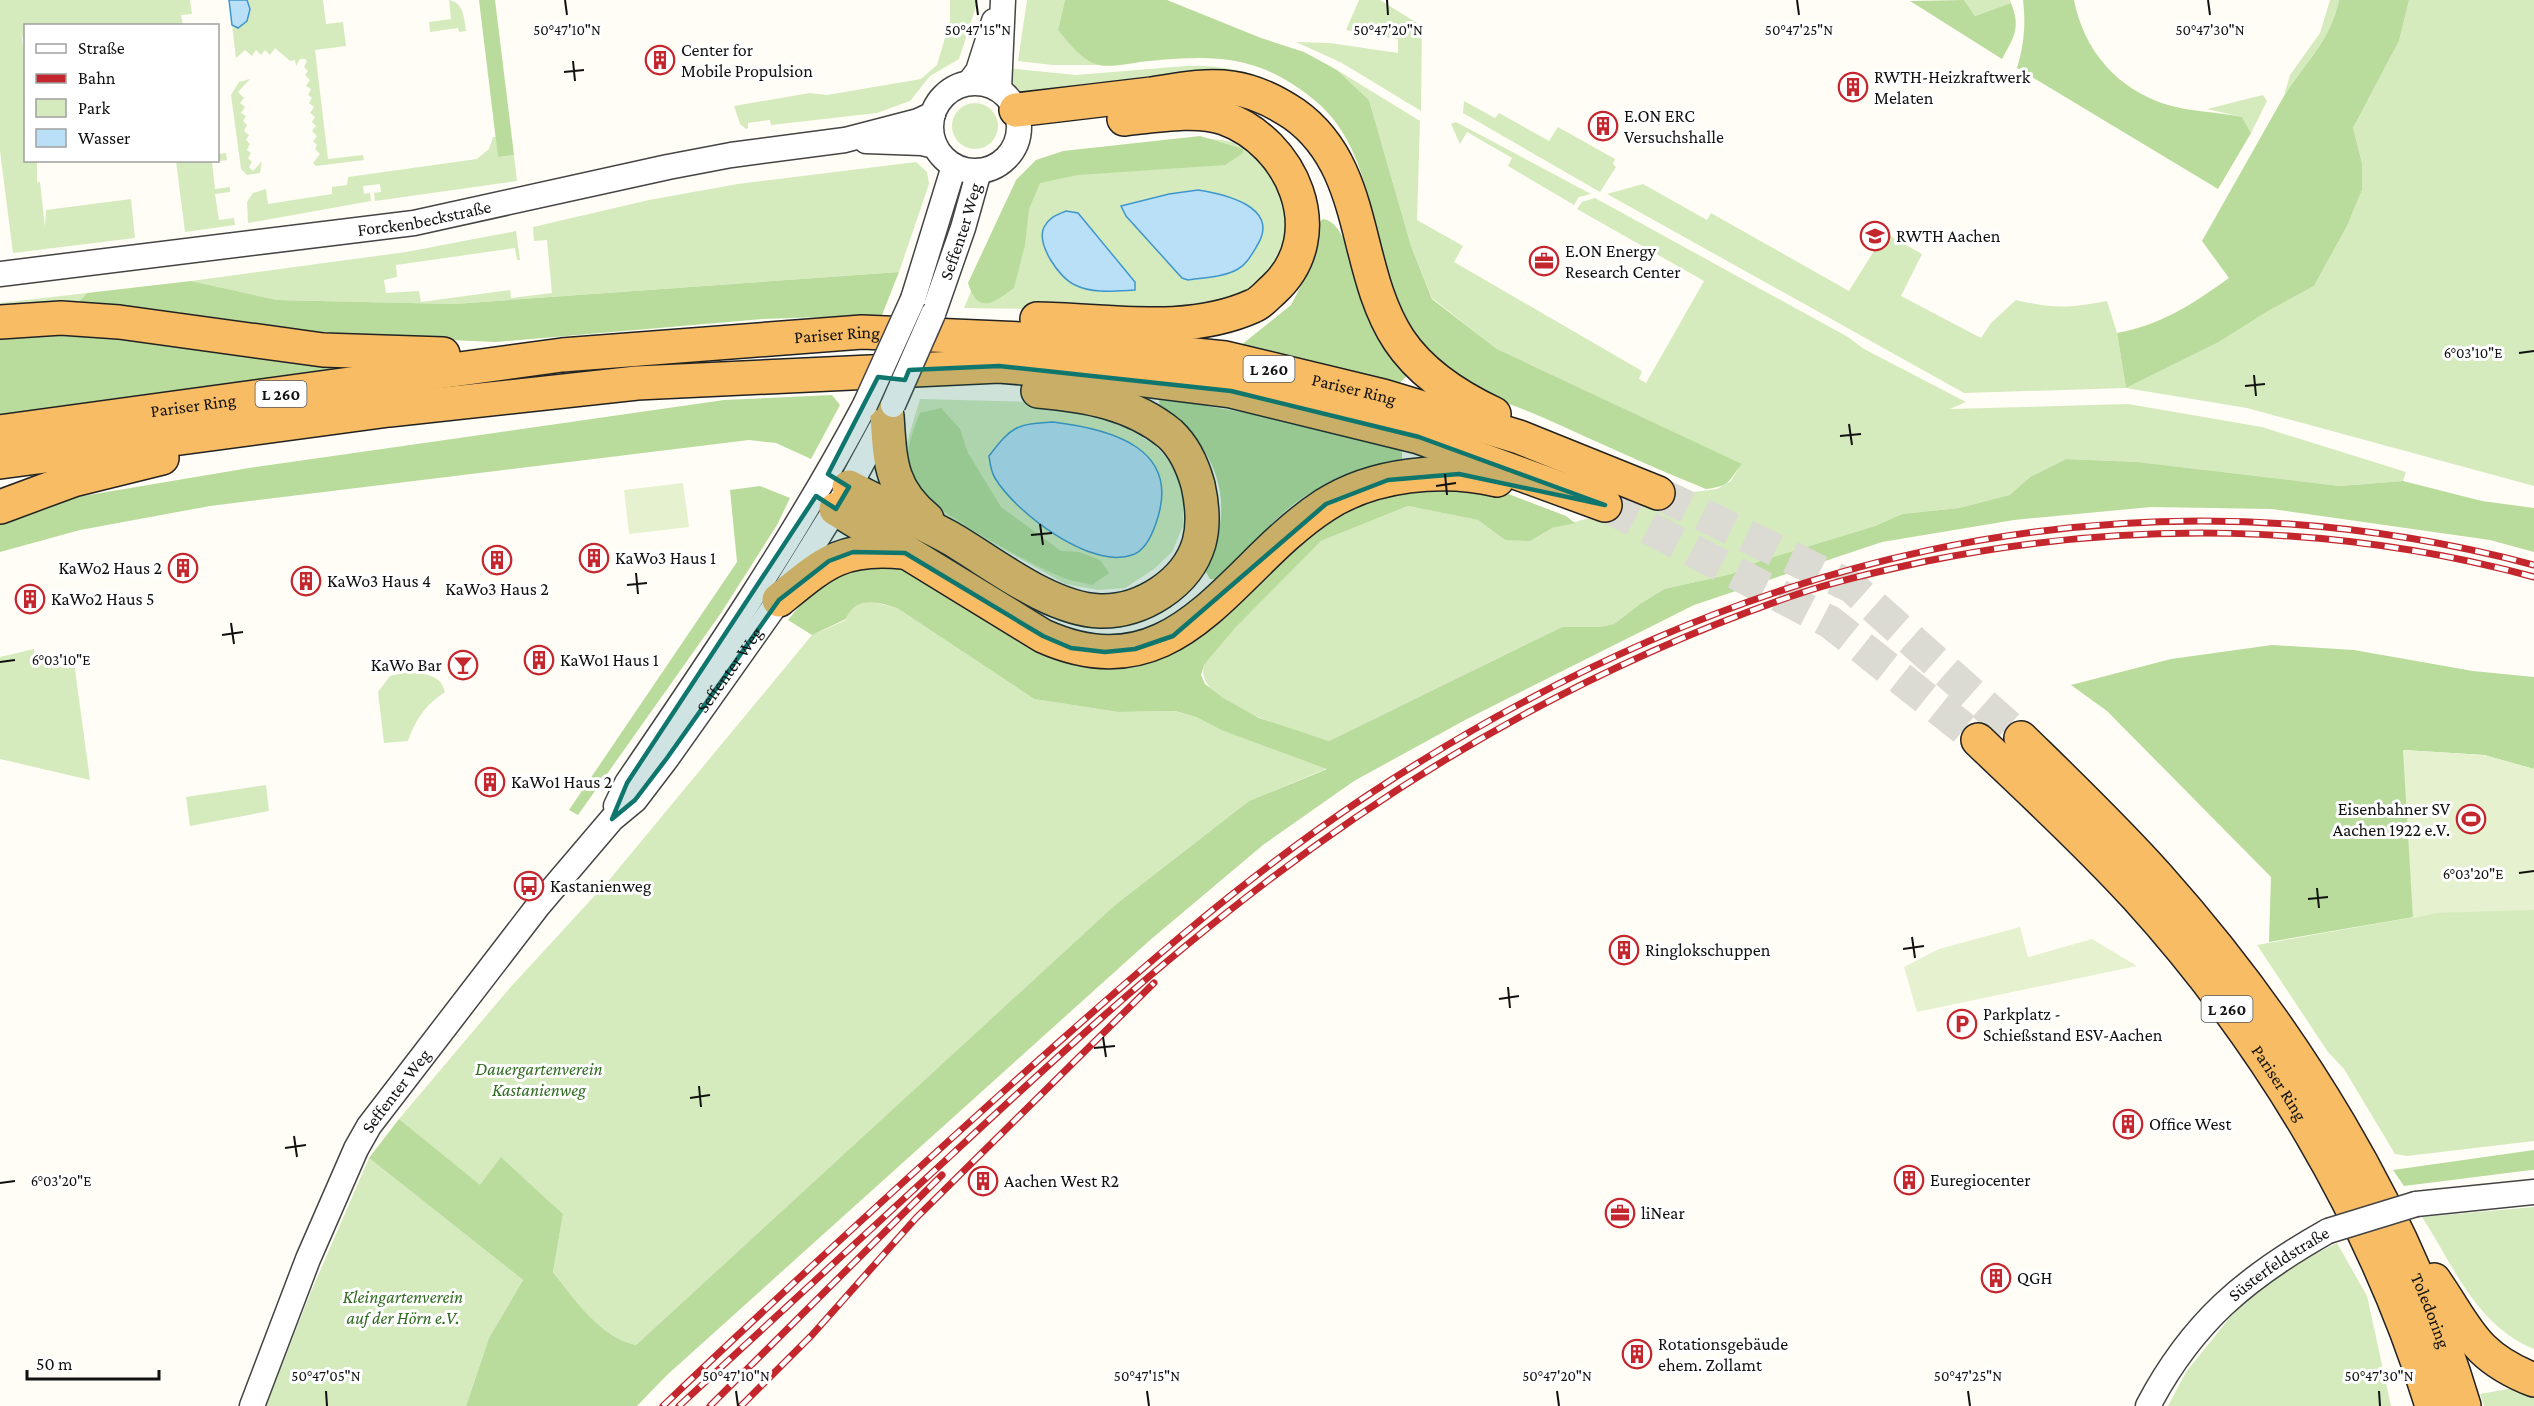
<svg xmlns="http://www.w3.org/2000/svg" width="2534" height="1406" viewBox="0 0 2534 1406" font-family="'Crimson Pro',serif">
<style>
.green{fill:#d5ebbd}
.forest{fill:#b9dc9c}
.pitch{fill:#e6f2cf}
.water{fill:#b9e0f7;stroke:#3f96cf;stroke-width:1.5}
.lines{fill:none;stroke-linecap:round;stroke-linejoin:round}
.trunk-tunnel{stroke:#dbdad3;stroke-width:33;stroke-dasharray:33 16;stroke-linecap:butt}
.tertiary-casing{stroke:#444;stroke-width:27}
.trunk-casing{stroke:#222;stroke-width:36}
.tertiary{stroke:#fff;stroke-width:24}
.trunk{stroke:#f7bc64;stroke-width:33}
.rail-casing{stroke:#c4262e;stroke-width:7}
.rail{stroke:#fff;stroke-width:4.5;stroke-dasharray:14;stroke-linecap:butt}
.tertiary-bridge-casing{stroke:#444;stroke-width:27;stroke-linecap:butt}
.tertiary-bridge{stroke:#fff;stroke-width:24}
.marked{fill:#0f766e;fill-opacity:0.2;stroke:#0f766e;stroke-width:4.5;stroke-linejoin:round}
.ticks{fill:none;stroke:#111;stroke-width:2}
.labels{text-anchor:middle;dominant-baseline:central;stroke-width:6;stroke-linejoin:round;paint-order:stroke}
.shield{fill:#fff;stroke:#585858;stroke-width:1.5}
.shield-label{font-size:16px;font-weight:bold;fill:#111}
.poi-label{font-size:18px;fill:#111;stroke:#fff;text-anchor:start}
.street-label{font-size:18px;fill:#111;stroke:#fff}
.park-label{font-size:18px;font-style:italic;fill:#2f6b1f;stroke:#fff}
.ticks-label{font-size:15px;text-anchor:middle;fill:#111;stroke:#fff;stroke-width:6;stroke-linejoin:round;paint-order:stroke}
</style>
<rect width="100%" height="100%" fill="#fffdf5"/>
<g class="green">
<polygon points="0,0 190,0 192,14 181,15 183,25 26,26 25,47 21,32 26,64 26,160 37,161 37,182 40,182 45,227 46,210 131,199 135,238 13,253 0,151"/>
<polygon points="247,0 323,0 326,24 343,22 346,46 315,50 328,159 363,155 364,160 316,166 313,163 320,154 315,149 317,145 313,141 317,136 312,131 316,126 312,122 315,117 310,113 314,107 309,103 312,98 308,95 311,89 306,86 310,80 305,75 308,71 304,67 307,61 305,59 300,59 296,66 295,60 290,61 275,48 270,55 265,50 261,55 256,50 252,56 245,50 236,58 232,25 234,28"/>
<path d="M449,0C464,3 464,18 466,31L459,32L458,28L430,32L429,22L451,19Z"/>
<polygon points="950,0 978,0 959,59 930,76 910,101 877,113 771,125 770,120 748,123 748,128 746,129 740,124 734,106 810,93 827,95 921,79 937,65 950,21"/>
<polygon points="1027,0 1065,0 1058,30 1078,52 1099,65 1052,65 1018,61"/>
<polygon points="1359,0 1380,0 1422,26 1421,111 1342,63 1296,42 1330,43 1398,53 1398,39 1346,30"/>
<polygon points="1964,0 2010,0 2011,3 1975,16"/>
<path d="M2330,0H2339C2331,40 2305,63 2284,96L2290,75L2320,33Z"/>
<path d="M2409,0H2534V486L2247,408L2126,388L1964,393L1607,194L1643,184L1707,220L1711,213L1849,291L1885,233L1922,254L1901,296L1981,338L1991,323L2016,300C2053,309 2070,308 2107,301L2117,333L2126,388L2219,342L2268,311L2314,286L2347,226L2362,190V163L2353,128L2399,41Z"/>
<path d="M1186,66C1244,64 1294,84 1331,129L1284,99L1020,98L1009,86L1006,68L1076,75Z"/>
<path d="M1337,70L1420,121L1417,220L1463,246L1454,262L1642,371L1639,379L1646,383L1704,281L1577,209L1582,202L1595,198L1848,337L1864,349L1966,402L1950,409L2128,404L2262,427L2406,472L2403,481L2340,486L2138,462L2066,459L2030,477L2011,495L1959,508L1902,514L1875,526L1757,562L1731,574L1664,589L1640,604L1614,624L1599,627H1562L1329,741C1301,731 1192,705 1204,665L1252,607L1321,541L1408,506L1478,520L1505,540L1686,493L1717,489L1731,481L1741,464L1497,349L1432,298L1411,246L1369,100Z"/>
<polygon points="250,79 238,92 244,98 240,103 245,107 241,113 246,116 243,121 247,125 244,131 249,135 246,140 250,144 247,150 251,153 248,158 252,162 249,167 253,171 262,161 260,173 247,175 241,169 231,95 239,82"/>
<polygon points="2263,95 2267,101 2251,133 2242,117 2207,109"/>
<polygon points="1464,101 1495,118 1499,113 1549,141 1558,127 1615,159 1613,164 1616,167 1600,192 1463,113"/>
<circle cx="975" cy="126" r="23"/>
<polygon points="1456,122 1591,194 1579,197 1574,205 1508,166 1512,158 1467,132 1460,144 1451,124"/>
<polygon points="493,137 496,137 498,157 514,155 517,181 375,201 374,193 381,192 380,184 363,186 364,194 370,193 371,201 248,223 247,202 253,193 266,189 268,204 332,194 332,187 347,185 348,177 477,159 489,149"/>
<path d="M1199,138C1218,139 1236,140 1252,151C1263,159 1273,175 1279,187C1301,241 1272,292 1215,305C1184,312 1146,310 1115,310C1064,309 1014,309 964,308L1021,175Z"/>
<polygon points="226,153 227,160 212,162 215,189 230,187 230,192 215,194 219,220 234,218 235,225 185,232 176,161 218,160 218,154"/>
<polygon points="916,162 927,172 929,184 899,272 454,304 277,300 191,281 406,252 516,231 520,260 517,260 515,248 396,265 397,277 384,280 386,293 419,291 421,302 510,290 511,298 552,293 547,240 534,241 533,227 649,200 738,184"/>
<polygon points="87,293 76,304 0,308 0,303"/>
<polygon points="920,399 1033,402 1123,425 1156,446 1177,470 1184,496 1183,526 1172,552 1154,569 1125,588 1098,590 1065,584 938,513 907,479 905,449"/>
<path d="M869,601L897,608L1034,699L1118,712L1174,711L1196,717L1221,730L1328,768L1249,801L1115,905L636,1345C601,1338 574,1299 553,1272L563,1214L502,1158L480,1186L399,1119L508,990L610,879L812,635L846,620C851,608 855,603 869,601Z"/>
<polygon points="34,649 34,661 73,655 90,780 0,759 0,657"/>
<path d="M404,673C421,673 441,673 445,692C425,705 416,719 408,741L384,743L378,692L390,676Z"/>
<polygon points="266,785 269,811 190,826 186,797"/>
<polygon points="2534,910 2534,1141 2407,1156 2395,1154 2344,1069 2328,1052 2257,945 2437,913"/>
<polygon points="369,1158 523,1280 489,1338 466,1406 266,1406 310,1294"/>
<path d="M2534,1207V1349C2476,1325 2455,1268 2422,1217Z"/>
<polygon points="2337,1243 2367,1296 2391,1406 2168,1406 2186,1372 2248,1295 2288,1267"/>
<polygon points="2513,1388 2534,1397 2534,1406 2484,1406 2480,1394"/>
</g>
<g class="forest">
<polygon points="479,0 495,0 514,155 498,157"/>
<path d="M1065,0H1167L1261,38L1304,52L1337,70L1369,100L1411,246L1432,299L1497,349L1742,464C1727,482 1731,486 1706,489C1651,467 1598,442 1544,418C1520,407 1491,399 1469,384C1444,367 1422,346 1407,319C1366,250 1380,151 1312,98C1256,54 1215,55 1149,61C1135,62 1113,68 1099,65C1082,61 1069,43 1058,30Z"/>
<path d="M1964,0L1975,16L2011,3C2021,28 2014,37 2002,59L1910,1Z"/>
<path d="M2023,0H2074C2084,51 2118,90 2168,105C2192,112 2218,112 2242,117L2251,133L2218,189L2017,68C2024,45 2026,24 2023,0Z"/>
<path d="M2339,0H2409L2399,41L2353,128L2362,163V190L2347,226L2314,286L2268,311L2219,342L2126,388L2117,333C2163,324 2191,305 2229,278L2202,241L2284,96C2305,63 2331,40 2339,0Z"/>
<path d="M1200,136L1243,149V153L1225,165L1078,175L1040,183L1029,209L1025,245L1014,288C995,302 978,316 968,283L1016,180L1036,160L1063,151Z"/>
<path d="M1323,219C1348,222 1355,281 1362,302C1366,316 1372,328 1380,340C1389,352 1405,361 1407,376L1397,385L1240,346L1291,305L1312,265L1315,225Z"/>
<polygon points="899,272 882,315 763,319 496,342 283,333 76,304 87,293 191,281 277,300 454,304"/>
<polygon points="0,334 138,337 264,359 385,367 0,418"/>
<polygon points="832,395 840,405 811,459 776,443 749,440 210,506 80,530 0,552 0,525 77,497 249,468 724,400"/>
<path d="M1159,398L1334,428L1402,447V459L1396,468C1369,474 1339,479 1314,491C1278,510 1250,548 1224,579H1210L1203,567C1207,557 1214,547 1217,537C1229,498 1215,457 1187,429C1180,422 1168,417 1160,412Z"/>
<path d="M941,408L960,429L968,453L1001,507L1061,551L1079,552L1100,560L1109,573L1092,585C1082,582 1071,581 1061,577C1030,563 917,506 910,475C904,451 912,434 920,413Z"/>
<path d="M2066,459L2138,462L2340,486L2403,481L2482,501L2534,508V552L2490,540L2272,509L2151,507L2014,520L1882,542L1694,605L1467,719L1354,781L1263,845L1149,941L667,1375L637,1406H466L489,1338L523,1280L369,1158L399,1119L480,1185L501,1157L563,1214L553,1272C574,1299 601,1338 636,1345L1115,905L1249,801L1327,769L1221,730L1196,717L1175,711L1118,712L1034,699L897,608C877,602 856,595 846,619L812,635L788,620L819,582L888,560L1099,663L1261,575L1340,511L1393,488H1493L1566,516L1575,523L1552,528L1530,541L1505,540L1478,520L1408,506L1321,541L1235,628L1204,665L1201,675L1205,684L1223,698L1259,718L1329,741L1562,627H1599L1614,624L1640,604L1664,589L1731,574L1757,562L1875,526L1902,514L1959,508L2010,495L2030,477Z"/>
<polygon points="760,486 790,498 777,525 721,613 578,815 569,810 737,562 730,490"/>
<polygon points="2272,645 2354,650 2473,671 2534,677 2534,769 2484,755 2403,750 2534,910 2437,913 2269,942 2271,877 2107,711 2071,685 2171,659"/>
<polygon points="2534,1150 2534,1170 2531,1170 2404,1186 2393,1170"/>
</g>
<g class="pitch">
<polygon points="683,483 689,527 629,534 624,490"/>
<polygon points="2403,750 2484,755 2534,769 2534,910 2437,913 2413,918"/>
<polygon points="2020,927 2028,957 2092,939 2137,966 1917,1012 1904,967 1939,949"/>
</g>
<g class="water">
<polygon points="229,0 247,0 250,9 247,21 238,28 232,25"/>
<path d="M1198,190C1223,194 1280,206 1258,244C1252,254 1247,264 1238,269C1225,277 1202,278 1188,280L1182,278L1126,216L1121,206L1169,194Z"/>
<path d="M1066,211L1078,213L1135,282V290C1116,291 1093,294 1075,285C1059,278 1036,244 1044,227C1049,217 1057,215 1066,211Z"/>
<path d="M1053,422C1111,429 1183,448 1156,523C1152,535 1145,551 1132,555C1091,570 1015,512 995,478C991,472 990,463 989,456C1012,426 1016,424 1053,422Z"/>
</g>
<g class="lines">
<g class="trunk-tunnel">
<polyline points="1658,493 1852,587 2021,738"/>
<polyline points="1605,505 1830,622 1978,740"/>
</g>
<g class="tertiary-casing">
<g id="tertiary">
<polyline points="969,83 978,71 994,21"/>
<circle cx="975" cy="127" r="44"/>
<polyline points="999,89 1003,0"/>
<polyline points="866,141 922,143 935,146"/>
<path id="s1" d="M0,274L414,223L668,167L731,155L845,140L918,121L933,114"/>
<polyline points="913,299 954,166"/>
<path id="s2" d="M933,314L963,228L979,171"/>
<path d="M616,806L627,783C711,660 795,537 865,405"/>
<polyline points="2416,1204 2534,1192"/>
<path id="s3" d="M252,1406L308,1259L356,1149L369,1126L538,906L612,819L635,800L667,758L779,600L849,487L888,415"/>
<path id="s4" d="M2148,1406C2192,1322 2246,1277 2328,1231"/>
</g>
</g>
<g class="trunk-casing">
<g id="trunk">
<path d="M1016,110C1061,105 1106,99 1151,94C1177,90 1205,84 1232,88C1254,91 1276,102 1294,114C1369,167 1352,269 1399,340C1421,373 1458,397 1494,414"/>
<path d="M1037,319C1107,320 1187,336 1253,306C1261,303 1267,295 1274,289C1333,234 1292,142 1224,118C1197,108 1153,116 1124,119"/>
<polyline points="0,322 61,318 119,322 323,350 443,354"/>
<path d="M887,416C890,461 890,489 927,519"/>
<path id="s5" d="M0,432L562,355L862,332L1044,340L1225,358L1383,396L1519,437L1658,493"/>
<polyline points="0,462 389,410 637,383 999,366 1096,374 1231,391 1419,437 1605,505"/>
<path d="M849,487C882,505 917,520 950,538C993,563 1049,609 1100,611C1141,612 1187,584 1199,543C1204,525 1202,503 1198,485C1193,467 1184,447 1170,434C1133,403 1085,395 1038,391"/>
<polyline points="0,507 73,480 162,458"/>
<path d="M836,509L1043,636C1179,697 1230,566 1325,505C1373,474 1443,467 1497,480"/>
<path d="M779,600C824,563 842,546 903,552"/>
<path id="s6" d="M2021,738C2067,783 2114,828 2157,876C2292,1027 2406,1211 2464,1406"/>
<path id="s7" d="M1978,740C2031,791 2086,841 2136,896C2267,1040 2375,1219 2432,1406"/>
<path d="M2434,1280C2468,1329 2473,1356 2534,1380"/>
</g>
</g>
<use href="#tertiary" class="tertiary"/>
<use href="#trunk" class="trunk"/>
<g class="rail-casing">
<g id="rail">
<path d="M663,1406C778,1296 895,1189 1014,1082C1127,981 1241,879 1368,795C1722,561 2116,454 2534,565"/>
<path d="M679,1406C769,1323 858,1241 948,1158C1050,1063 1153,968 1265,883C1425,761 1601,662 1792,596C1835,581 1881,571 1927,561C2128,520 2335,523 2534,577"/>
<polyline points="710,1406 942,1175"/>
<polyline points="741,1406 812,1335 916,1218 1154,983"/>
</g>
</g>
<use href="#rail" class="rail"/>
<g class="tertiary-bridge-casing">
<g id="tertiary-bridge">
<polyline points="865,405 913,299"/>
<polyline points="893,405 933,314"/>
<polyline points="2328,1231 2416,1204"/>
</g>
</g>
<use href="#tertiary-bridge" class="tertiary-bridge"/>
</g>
<path class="marked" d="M999,366L1231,391L1419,437L1605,505L1459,474L1388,480L1326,504L1173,636L1135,649L1105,652L1071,648L1043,636L905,553L853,552L829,561L779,600L667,758L635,800L612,819L627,783L816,496L836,509L849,487L828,474L878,377L905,380L909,370Z"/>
<path class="ticks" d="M565,0L567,15M976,0L978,15M1387,0L1388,15M1797,0L1799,15M2208,0L2210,15M573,61L575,81M564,72L584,70M2519,353L2534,351M2254,375L2256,396M2245,386L2265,384M1849,424L1852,445M1840,436L1861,434M1445,474L1447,495M1436,486L1456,483M1040,524L1043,545M1031,535L1052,533M636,573L638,594M627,585L647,583M231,623L234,644M222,635L243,632M0,662L15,660M2519,873L2534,871M2317,888L2319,908M2308,899L2328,897M1912,937L1915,958M1903,949L1924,946M1508,987L1510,1008M1499,999L1519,996M1103,1037L1106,1057M1094,1048L1115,1046M699,1086L701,1107M690,1098L710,1095M294,1136L297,1157M285,1148L306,1145M0,1183L15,1181M326,1391L327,1406M736,1391L738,1406M1147,1391L1149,1406M1557,1391L1559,1406M1968,1391L1970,1406M2379,1391L2380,1406"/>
<defs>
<g id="building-ring" transform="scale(1.5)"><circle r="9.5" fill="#fff" stroke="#c4262e" stroke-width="1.5"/><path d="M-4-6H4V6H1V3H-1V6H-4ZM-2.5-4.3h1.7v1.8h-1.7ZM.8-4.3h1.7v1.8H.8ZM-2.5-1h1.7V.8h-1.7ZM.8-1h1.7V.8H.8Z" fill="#c4262e"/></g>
<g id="university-ring" transform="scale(1.5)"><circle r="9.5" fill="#fff" stroke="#c4262e" stroke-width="1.5"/><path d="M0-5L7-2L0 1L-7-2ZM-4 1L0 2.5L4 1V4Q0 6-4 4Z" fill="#c4262e"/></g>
<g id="office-ring" transform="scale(1.5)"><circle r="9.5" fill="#fff" stroke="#c4262e" stroke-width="1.5"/><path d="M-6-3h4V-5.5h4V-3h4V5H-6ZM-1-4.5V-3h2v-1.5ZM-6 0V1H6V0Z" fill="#c4262e"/></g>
<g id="bar-ring" transform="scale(1.5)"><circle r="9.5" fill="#fff" stroke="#c4262e" stroke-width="1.5"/><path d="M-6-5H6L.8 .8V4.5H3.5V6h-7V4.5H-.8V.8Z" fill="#c4262e"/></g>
<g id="stadium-ring" transform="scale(1.5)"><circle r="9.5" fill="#fff" stroke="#c4262e" stroke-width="1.5"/><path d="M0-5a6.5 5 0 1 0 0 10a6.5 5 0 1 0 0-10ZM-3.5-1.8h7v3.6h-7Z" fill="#c4262e"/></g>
<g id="bus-ring" transform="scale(1.5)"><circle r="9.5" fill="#fff" stroke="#c4262e" stroke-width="1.5"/><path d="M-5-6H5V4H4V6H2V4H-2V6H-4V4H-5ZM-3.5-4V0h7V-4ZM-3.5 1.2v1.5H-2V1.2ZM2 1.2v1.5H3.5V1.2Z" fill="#c4262e"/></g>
<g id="parking-ring" transform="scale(1.5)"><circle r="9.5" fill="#fff" stroke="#c4262e" stroke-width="1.5"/><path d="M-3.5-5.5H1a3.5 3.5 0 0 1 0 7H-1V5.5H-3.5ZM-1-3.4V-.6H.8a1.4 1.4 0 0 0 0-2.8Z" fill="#c4262e"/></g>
</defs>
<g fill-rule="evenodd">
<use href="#building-ring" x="660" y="60"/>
<use href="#building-ring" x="1853" y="87"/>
<use href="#building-ring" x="1603" y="126"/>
<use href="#university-ring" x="1875" y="236"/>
<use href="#office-ring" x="1544" y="261"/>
<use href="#building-ring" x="594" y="558"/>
<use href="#building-ring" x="497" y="560"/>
<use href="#building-ring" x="183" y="568"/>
<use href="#building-ring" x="306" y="581"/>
<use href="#building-ring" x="30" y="599"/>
<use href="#building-ring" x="539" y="660"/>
<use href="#bar-ring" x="463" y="665"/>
<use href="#building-ring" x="490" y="782"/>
<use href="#stadium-ring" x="2471" y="819"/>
<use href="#bus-ring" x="529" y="886"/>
<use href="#building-ring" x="1624" y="950"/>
<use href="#parking-ring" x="1962" y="1024"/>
<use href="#building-ring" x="2128" y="1124"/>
<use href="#building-ring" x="1909" y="1180"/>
<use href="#building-ring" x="983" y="1181"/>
<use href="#office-ring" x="1620" y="1213"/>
<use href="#building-ring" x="1996" y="1278"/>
<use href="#building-ring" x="1637" y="1354"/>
</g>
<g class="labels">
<g class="shield">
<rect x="1243.5" y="356" width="51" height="26" rx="4.5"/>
<rect x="255.5" y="381" width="51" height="26" rx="4.5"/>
<rect x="2201.5" y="996" width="51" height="26" rx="4.5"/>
</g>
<g class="shield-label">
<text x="1269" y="369">L 260</text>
<text x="281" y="394">L 260</text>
<text x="2227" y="1009">L 260</text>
</g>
<g class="poi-label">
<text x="681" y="50">Center for<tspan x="681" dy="21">Mobile Propulsion</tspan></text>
<text x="1874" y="77">RWTH-Heizkraftwerk<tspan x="1874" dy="21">Melaten</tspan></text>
<text x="1624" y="116">E.ON ERC<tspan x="1624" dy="21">Versuchshalle</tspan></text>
<text x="1896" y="236">RWTH Aachen</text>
<text x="1565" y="251">E.ON Energy<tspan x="1565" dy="21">Research Center</tspan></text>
<text x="615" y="558">KaWo3 Haus 1</text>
<text x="162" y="568" text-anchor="end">KaWo2 Haus 2</text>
<text x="327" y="581">KaWo3 Haus 4</text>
<text x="497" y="589" text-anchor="middle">KaWo3 Haus 2</text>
<text x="51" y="599">KaWo2 Haus 5</text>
<text x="560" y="660">KaWo1 Haus 1</text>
<text x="442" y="665" text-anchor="end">KaWo Bar</text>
<text x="511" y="782">KaWo1 Haus 2</text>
<text x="2450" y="809" text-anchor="end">Eisenbahner SV<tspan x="2450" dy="21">Aachen 1922 e.V.</tspan></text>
<text x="550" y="886">Kastanienweg</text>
<text x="1645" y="950">Ringlokschuppen</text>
<text x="1983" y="1014">Parkplatz -<tspan x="1983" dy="21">Schießstand ESV-Aachen</tspan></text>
<text x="2149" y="1124">Office West</text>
<text x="1930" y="1180">Euregiocenter</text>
<text x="1004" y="1181">Aachen West R2</text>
<text x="1641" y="1213">liNear</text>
<text x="2017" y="1278">QGH</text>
<text x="1658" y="1344">Rotationsgebäude<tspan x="1658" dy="21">ehem. Zollamt</tspan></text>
</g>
<g class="street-label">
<text stroke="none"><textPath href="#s1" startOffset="428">Forckenbeckstraße</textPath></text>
<text stroke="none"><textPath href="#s2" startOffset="87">Seffenter Weg</textPath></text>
<text stroke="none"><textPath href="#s5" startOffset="843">Pariser Ring</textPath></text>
<text stroke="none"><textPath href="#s5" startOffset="1365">Pariser Ring</textPath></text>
<text stroke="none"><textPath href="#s5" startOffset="195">Pariser Ring</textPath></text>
<text stroke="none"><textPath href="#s3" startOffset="886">Seffenter Weg</textPath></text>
<text stroke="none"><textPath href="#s7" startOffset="458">Pariser Ring</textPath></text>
<text stroke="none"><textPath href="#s3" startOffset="348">Seffenter Weg</textPath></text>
<text stroke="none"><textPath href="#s4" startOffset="196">Süsterfeldstraße</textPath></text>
<text stroke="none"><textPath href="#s6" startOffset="710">Toledoring</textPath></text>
</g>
<g class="park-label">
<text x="539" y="1069">Dauergartenverein<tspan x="539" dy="21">Kastanienweg</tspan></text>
<text x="403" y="1297">Kleingartenverein<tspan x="403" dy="21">auf der Hörn e.V.</tspan></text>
</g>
</g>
<g class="ticks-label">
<text x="567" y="35">50°47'10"N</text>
<text x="978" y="35">50°47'15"N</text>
<text x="1388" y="35">50°47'20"N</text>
<text x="1799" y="35">50°47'25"N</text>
<text x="2210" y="35">50°47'30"N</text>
<text x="2473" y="358">6°03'10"E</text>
<text x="61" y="665">6°03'10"E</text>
<text x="2473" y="879">6°03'20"E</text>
<text x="61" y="1186">6°03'20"E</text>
<text x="326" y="1381">50°47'05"N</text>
<text x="736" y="1381">50°47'10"N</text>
<text x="1147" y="1381">50°47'15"N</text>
<text x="1557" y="1381">50°47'20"N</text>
<text x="1968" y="1381">50°47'25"N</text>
<text x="2379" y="1381">50°47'30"N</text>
</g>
<rect x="24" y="24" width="195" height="138" fill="#ffffff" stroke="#a0a0a0" stroke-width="1.5"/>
<rect x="36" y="44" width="30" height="9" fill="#ffffff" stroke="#a0a0a0" stroke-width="1.5"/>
<text x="78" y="54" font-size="18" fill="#111111">Straße</text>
<rect x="36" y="74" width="30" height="9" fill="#c4262e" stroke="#a0a0a0" stroke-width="1.5"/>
<text x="78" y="84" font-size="18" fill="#111111">Bahn</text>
<rect x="36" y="99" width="30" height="18" fill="#d5ebbd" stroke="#a0a0a0" stroke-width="1.5"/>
<text x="78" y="114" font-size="18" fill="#111111">Park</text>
<rect x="36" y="129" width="30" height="18" fill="#b9e0f7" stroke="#a0a0a0" stroke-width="1.5"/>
<text x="78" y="144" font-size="18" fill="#111111">Wasser</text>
<path d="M27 1370v9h132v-9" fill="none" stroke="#111111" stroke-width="3"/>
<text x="36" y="1370" font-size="18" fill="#111111" stroke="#ffffff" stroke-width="4.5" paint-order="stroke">50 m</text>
</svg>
